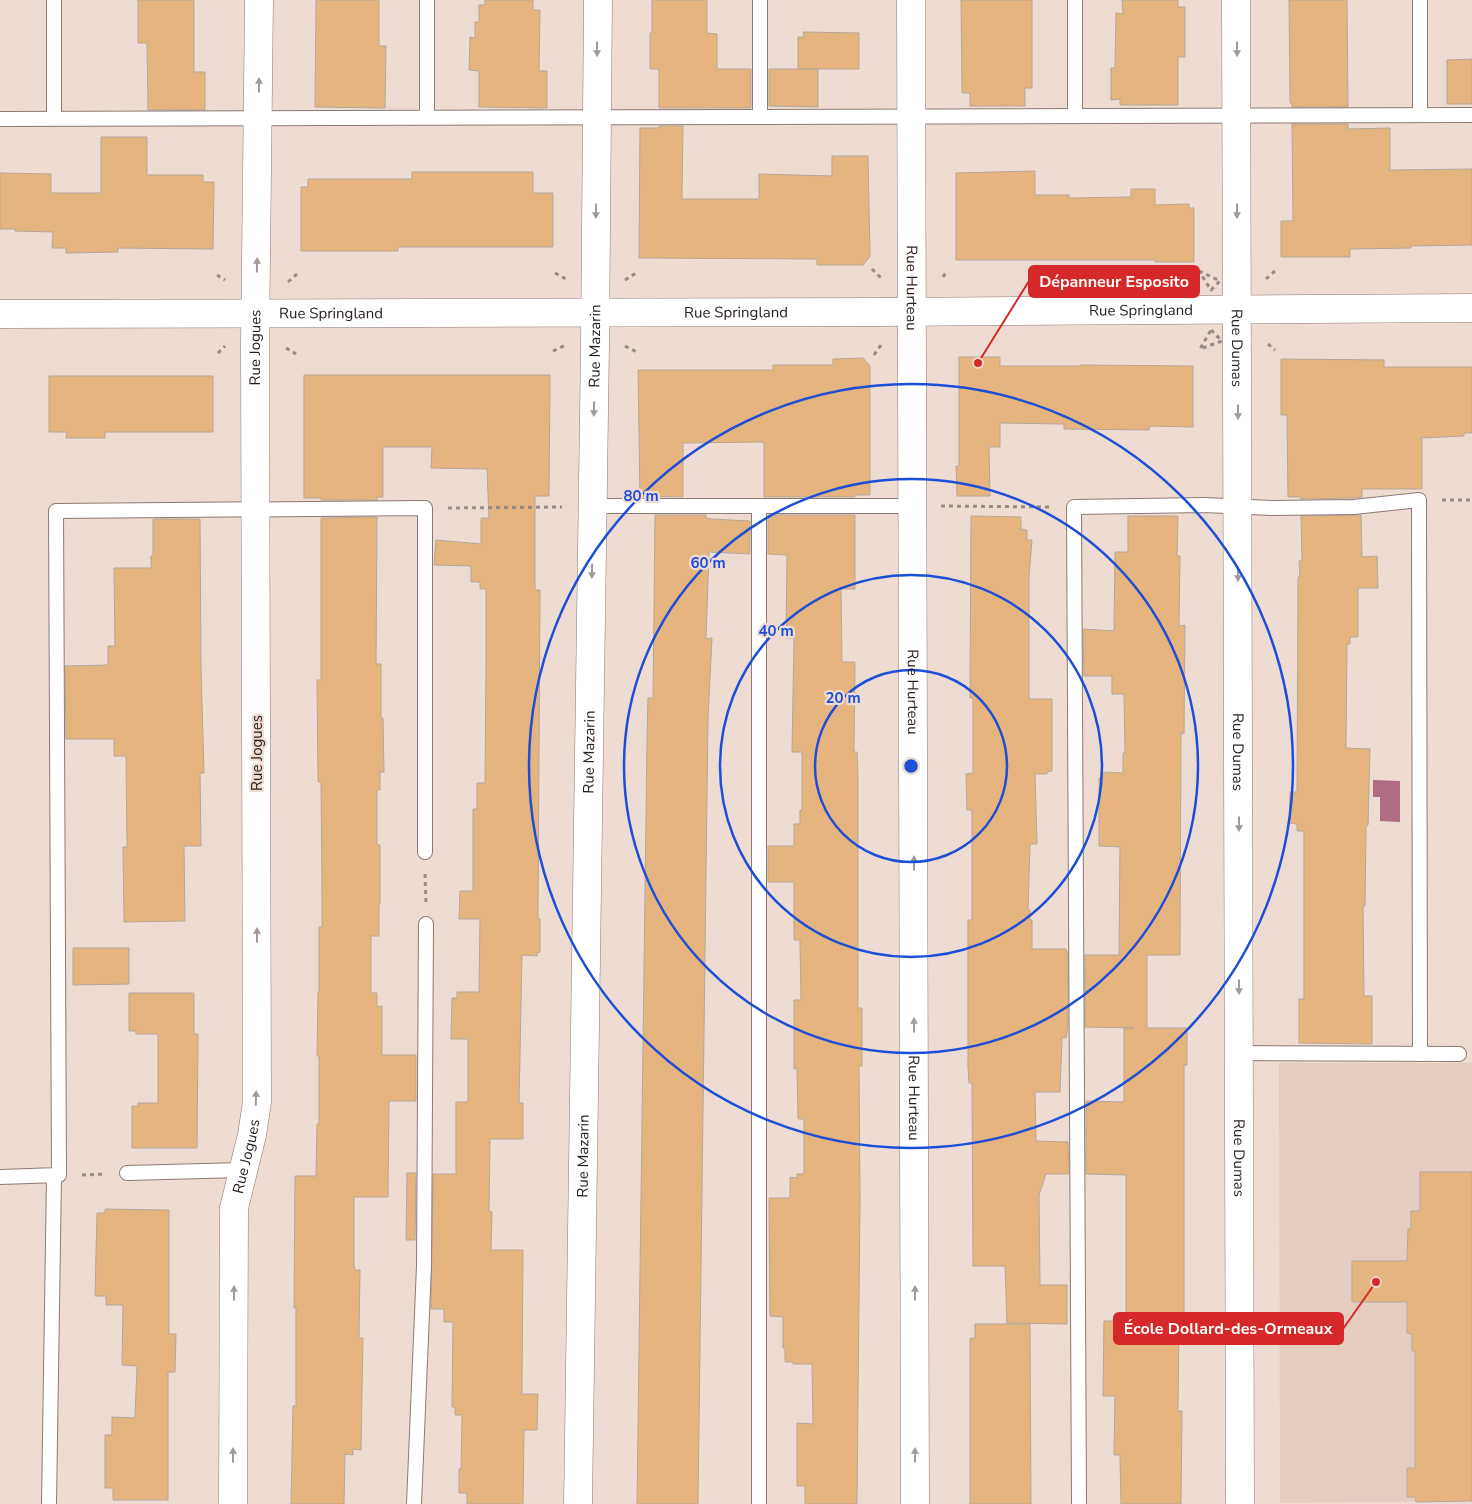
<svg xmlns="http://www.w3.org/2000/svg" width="1472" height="1504" viewBox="0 0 1472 1504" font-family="'Nunito Sans',sans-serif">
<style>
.built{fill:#e5ccc0}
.water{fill:#af6c82}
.building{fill:#e6b57f;stroke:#b4a799}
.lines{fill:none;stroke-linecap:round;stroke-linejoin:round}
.lane-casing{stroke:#8c7b73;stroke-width:16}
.street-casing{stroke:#8c7b73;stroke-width:29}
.path{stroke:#978983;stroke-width:3;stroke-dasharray:4 4;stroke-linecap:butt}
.lane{stroke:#fff;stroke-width:14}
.street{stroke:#fff;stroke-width:28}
.oneway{fill:#9e9b9a}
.ring{fill:none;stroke:#1d4ed8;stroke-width:2.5}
.labels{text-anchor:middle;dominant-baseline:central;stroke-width:4.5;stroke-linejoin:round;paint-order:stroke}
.street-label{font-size:15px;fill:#28211e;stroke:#eedbd2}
.centre{fill:#1d4ed8;stroke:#eedbd2;stroke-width:2.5}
.ring-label{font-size:15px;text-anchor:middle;font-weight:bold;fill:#1d4ed8;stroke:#eedbd2;stroke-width:4.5;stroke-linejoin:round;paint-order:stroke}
.leader{fill:none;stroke:#d62828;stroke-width:2}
.callout-dot{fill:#d62828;stroke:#eedbd2;stroke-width:2}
.callout{fill:#d62828;stroke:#d62828;stroke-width:2}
.callout-label{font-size:16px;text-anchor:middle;font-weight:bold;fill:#fff}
</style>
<rect width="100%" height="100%" fill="#eedbd2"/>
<polygon class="built" points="1279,1063 1472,1063 1472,1501 1280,1503"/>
<polygon class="water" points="1373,780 1400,781 1400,822 1380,821 1380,797 1373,797"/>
<g class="building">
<polygon points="138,0 194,0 194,72 205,72 205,110 148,110 147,43 138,43"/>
<polygon points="316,0 379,0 379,46 386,46 385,108 315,107"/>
<polygon points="485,0 533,0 533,10 540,10 539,71 547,71 547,108 479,107 479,71 469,70 470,37 475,38 475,22 479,22 479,5 485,5"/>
<polygon points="652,0 707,0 707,33 717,34 717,69 751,69 751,108 659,108 659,69 650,69 650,33 652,33"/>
<polygon points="961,0 1032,0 1032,88 1025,88 1025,106 970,106 970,93 962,93"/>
<polygon points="1122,0 1178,0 1178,7 1185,7 1185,57 1178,57 1178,105 1120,105 1120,99 1111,100 1111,68 1115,68 1116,13 1123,14"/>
<polygon points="1289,0 1347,0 1348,107 1292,107 1292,103 1290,103"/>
<polygon points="803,32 859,33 859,69 798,69 798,37 804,37"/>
<polygon points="1472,59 1472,104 1447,104 1447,60"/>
<polygon points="769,69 818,69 818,107 769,106"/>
<polygon points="1292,124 1348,124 1348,129 1390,128 1390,170 1472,169 1472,245 1411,246 1411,248 1350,249 1350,257 1281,257 1281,221 1293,221"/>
<polygon points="659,126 683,126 682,199 759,199 759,174 832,176 832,156 868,156 870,256 863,265 817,265 817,259 639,258 640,128 659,128"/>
<polygon points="101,137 147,137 147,175 203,175 203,182 214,182 213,249 118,248 118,252 66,253 66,248 52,248 53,232 15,231 15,229 0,229 0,173 51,174 51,193 101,193"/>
<polygon points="1035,171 1035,195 1069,195 1069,198 1131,197 1131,189 1155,189 1155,205 1189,204 1189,208 1194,208 1194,262 1155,262 1155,260 956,260 956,173"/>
<polygon points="412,172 533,172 533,193 553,193 553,247 398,247 398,251 301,251 301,187 308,187 308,179 412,179"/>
<polygon points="959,357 1000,357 1000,366 1080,366 1081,365 1193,366 1193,427 1150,426 1149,430 1064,429 1064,424 1000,423 1000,447 989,447 990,496 957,496 956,466 959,466"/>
<polygon points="863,358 870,366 870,495 855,495 855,497 764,497 764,442 683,443 683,497 640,496 638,370 773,370 773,365 833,365 833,359"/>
<polygon points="1281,359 1384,360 1384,367 1472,367 1472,433 1464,433 1464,436 1422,438 1422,489 1362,489 1362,497 1353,498 1301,499 1301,497 1288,497 1287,415 1281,415"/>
<polygon points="304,375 550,375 549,496 535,496 535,590 540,590 538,919 540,919 540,952 537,953 537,956 522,955 519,1103 523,1103 523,1139 490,1139 489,1211 492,1212 491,1250 523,1250 522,1394 538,1394 537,1430 524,1430 523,1504 467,1504 467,1493 459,1493 459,1469 461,1469 462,1415 455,1415 455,1407 452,1407 453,1322 444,1322 444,1309 431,1309 433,1174 456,1174 456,1102 468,1102 468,1039 451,1039 452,998 457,998 457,992 479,992 480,919 459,919 460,891 473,891 473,809 477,809 477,783 485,783 486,665 486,589 480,589 480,582 471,582 471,566 434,565 436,540 481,544 481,518 489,518 487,469 431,468 432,447 383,447 383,497 377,497 377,500 321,500 321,498 304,498"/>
<polygon points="49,376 213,376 213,432 105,432 105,438 66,438 67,432 49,432"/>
<polygon points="655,515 706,515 706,518 712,519 750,521 750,554 709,552 706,639 712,638 708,719 698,1504 637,1504 647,740 648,698 653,698"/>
<polygon points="768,515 855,515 855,589 841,589 842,662 855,662 854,752 857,752 858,774 858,1008 862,1008 862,1066 859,1066 860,1199 857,1504 805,1504 805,1486 797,1486 797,1423 813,1424 812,1364 793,1364 793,1362 785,1362 785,1348 783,1348 783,1317 770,1316 769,1198 790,1198 790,1177 797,1178 797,1174 804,1174 804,1119 798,1119 797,1068 794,1069 794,1000 801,1000 800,940 794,940 794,882 768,882 768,846 794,846 794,824 800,824 800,810 802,810 802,752 792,752 794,638 786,638 787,555 768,554"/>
<polygon points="1361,515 1362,557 1377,556 1378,588 1358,588 1358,637 1350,637 1350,644 1347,644 1346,748 1370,749 1368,825 1366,827 1365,906 1363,906 1364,996 1372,996 1372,1044 1299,1043 1299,999 1304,999 1304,831 1297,831 1297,824 1289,823 1290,792 1297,792 1298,577 1300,577 1299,561 1302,561 1301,516"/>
<polygon points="971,516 1021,517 1021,529 1027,530 1027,540 1032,540 1029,576 1029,699 1052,699 1052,771 1047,772 1047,774 1035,774 1037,844 1030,844 1028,910 1030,910 1030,920 1032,920 1032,949 1066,949 1068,955 1068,1027 1066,1038 1062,1038 1060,1092 1035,1092 1036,1141 1068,1142 1069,1174 1046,1174 1039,1195 1040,1285 1067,1285 1067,1324 1007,1323 1005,1266 973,1266 972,1083 969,1083 968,1066 968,920 972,920 972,810 967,810 966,774 973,773 973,698 970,698"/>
<polygon points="1128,516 1178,516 1177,556 1180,556 1179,626 1185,625 1184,734 1181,733 1180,955 1147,955 1147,1028 1187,1028 1187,1065 1184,1065 1184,1322 1179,1322 1178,1411 1182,1411 1181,1504 1121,1504 1120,1455 1114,1455 1115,1396 1103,1396 1104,1321 1126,1321 1126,1175 1086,1174 1086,1101 1124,1102 1124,1028 1134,1028 1085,1027 1085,955 1119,955 1120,847 1099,846 1099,778 1101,777 1101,772 1123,773 1123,753 1125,753 1124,694 1112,694 1112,676 1084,676 1083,629 1114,631 1115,552 1128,552"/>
<polygon points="377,517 376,664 381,664 381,718 383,718 384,772 380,772 380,790 377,790 377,845 380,845 380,904 379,904 379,936 371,936 371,993 377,993 377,1007 382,1006 382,1055 416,1055 416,1101 389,1101 388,1197 354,1197 354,1265 355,1270 360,1270 359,1338 363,1338 361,1450 353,1449 353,1455 345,1454 344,1504 291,1504 293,1406 296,1406 296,1308 294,1308 295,1176 316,1176 317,1124 319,1124 319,1056 317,1056 318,992 319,992 319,927 322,927 322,891 321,782 318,782 317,680 321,680 321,518"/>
<polygon points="153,519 200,519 201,665 204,773 200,773 201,846 184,846 185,921 124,922 123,847 127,847 126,756 114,756 114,739 66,739 65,666 108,665 108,646 115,646 114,568 151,568 151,556 153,556"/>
<polygon points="73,948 129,948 129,984 73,985"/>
<polygon points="129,993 194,993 194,1034 198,1034 197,1148 132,1148 132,1106 138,1106 138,1103 158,1103 158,1034 136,1034 136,1031 129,1031"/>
<polygon points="1420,1172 1472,1172 1472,1501 1416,1502 1415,1497 1407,1497 1407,1468 1415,1468 1415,1351 1412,1351 1412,1334 1407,1333 1407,1302 1352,1302 1352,1261 1407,1261 1408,1229 1411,1229 1411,1211 1420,1211"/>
<polygon points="407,1173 416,1173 415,1240 406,1240"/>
<polygon points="105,1209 169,1210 169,1334 176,1334 175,1372 168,1372 168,1500 113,1500 113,1488 105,1488 105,1435 112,1435 112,1417 135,1418 137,1366 122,1365 123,1305 106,1305 106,1296 95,1296 97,1213 105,1213"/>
<polygon points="975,1324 1030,1324 1031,1504 970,1504 970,1338 975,1338"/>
</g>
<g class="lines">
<g class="lane-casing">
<g id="lane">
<polyline points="760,0 760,117"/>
<polyline points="1075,0 1075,116"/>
<polyline points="1420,115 1420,0"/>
<polyline points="427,117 427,0"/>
<polyline points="54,118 54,0"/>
<polyline points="0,119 1472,115"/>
<polyline points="593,506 913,506"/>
<polyline points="759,506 759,1504"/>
<polyline points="1239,1053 1459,1054"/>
<polyline points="127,1173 242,1170"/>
<polyline points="0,1177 59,1175 56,511 425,508 425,852"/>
<polyline points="49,1504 54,1176"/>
<polyline points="414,1504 424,1266 426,924"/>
<polyline points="1079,1504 1074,507 1204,505 1272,508 1354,507 1419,500 1420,1054"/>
</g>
</g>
<g class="street-casing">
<g id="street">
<path id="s1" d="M911,0L915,1504"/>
<path id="s2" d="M1236,0L1240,1504"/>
<path id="s3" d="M0,314L884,312L1472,308"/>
<path id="s4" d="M233,1504L234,1208L252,1135L257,1102L255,345L259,0"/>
<path id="s5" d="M578,1504L595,345L598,0"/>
</g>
</g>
<g class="path">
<polyline points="872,269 881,278"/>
<polygon points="1199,271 1220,281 1211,290"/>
<polyline points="555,273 566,279"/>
<polyline points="217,275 225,280"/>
<polyline points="943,277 947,271"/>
<polyline points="1266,279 1275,271"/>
<polyline points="625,280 636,273"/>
<polyline points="288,282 297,274"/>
<polygon points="1211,330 1222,341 1200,349"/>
<polyline points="1268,344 1275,350"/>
<polyline points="625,346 637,352"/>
<polyline points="286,348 296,354"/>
<polyline points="553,351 566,345"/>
<polyline points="218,353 225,346"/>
<polyline points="874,355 881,345"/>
<polyline points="1442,500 1472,500"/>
<polyline points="941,506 1052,507"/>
<polyline points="448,508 562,507"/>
<polyline points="425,874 426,903"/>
<polyline points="82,1175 106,1174"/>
</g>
<use href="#lane" class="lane"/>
<use href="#street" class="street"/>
</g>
<defs><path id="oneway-solid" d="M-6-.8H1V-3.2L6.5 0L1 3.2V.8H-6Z" transform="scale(1.25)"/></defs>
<g class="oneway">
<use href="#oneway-solid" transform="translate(597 49) rotate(90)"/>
<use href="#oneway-solid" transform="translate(1237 49) rotate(90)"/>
<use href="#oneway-solid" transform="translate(259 85) rotate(-90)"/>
<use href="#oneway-solid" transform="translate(596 211) rotate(91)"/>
<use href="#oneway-solid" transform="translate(1237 211) rotate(90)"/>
<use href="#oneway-solid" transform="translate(257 265) rotate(-89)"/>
<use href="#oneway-solid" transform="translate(594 409) rotate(91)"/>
<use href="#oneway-solid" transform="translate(1238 412) rotate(90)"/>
<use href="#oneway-solid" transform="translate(592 571) rotate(91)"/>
<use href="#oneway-solid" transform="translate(1238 574) rotate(90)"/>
<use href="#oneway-solid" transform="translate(1239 824) rotate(90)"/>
<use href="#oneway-solid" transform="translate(914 863) rotate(-90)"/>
<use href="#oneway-solid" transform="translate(257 935) rotate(-90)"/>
<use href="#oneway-solid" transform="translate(1239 987) rotate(90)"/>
<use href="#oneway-solid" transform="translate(914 1025) rotate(-90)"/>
<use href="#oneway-solid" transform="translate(256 1098) rotate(-88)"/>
<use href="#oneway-solid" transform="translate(234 1293) rotate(-90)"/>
<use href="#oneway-solid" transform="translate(915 1293) rotate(-90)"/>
<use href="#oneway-solid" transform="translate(233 1455) rotate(-90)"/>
<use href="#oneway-solid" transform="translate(915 1455) rotate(-90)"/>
</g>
<g class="ring">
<circle cx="911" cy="766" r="96"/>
<circle cx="911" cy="766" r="191"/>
<circle cx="911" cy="766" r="287"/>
<circle cx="911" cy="766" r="382"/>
</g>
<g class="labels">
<g class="street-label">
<text stroke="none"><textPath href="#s1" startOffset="288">Rue Hurteau</textPath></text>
<text stroke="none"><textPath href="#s3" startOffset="1141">Rue Springland</textPath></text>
<text stroke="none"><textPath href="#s3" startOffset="736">Rue Springland</textPath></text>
<text stroke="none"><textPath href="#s3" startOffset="331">Rue Springland</textPath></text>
<text stroke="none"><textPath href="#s5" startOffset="1158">Rue Mazarin</textPath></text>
<text stroke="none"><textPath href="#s2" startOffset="348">Rue Dumas</textPath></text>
<text stroke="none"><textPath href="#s4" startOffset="1159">Rue Jogues</textPath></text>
<text stroke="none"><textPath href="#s1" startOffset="692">Rue Hurteau</textPath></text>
<text stroke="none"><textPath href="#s5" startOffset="752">Rue Mazarin</textPath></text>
<text stroke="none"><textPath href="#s2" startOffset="752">Rue Dumas</textPath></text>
<text transform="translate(257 753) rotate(-90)">Rue Jogues</text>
<text stroke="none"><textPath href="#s1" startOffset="1098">Rue Hurteau</textPath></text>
<text stroke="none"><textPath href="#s4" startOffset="349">Rue Jogues</textPath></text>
<text stroke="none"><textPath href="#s5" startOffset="348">Rue Mazarin</textPath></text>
<text stroke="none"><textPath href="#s2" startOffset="1158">Rue Dumas</textPath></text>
</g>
</g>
<circle cx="911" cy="766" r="8" class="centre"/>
<g class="ring-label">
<text x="641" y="501">80 m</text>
<text x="708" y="568">60 m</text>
<text x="776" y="636">40 m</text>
<text x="843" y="703">20 m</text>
</g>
<path class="leader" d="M978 363L1029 281M1376 1282L1343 1329"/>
<g class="callout-dot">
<circle cx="978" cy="363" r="5"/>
<circle cx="1376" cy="1282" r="5"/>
</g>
<g class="callout">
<rect x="1029" y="266" width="170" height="31" rx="5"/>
<rect x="1114" y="1313" width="229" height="31" rx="5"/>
</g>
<g class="callout-label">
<text x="1114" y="287">Dépanneur Esposito</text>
<text x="1228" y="1334">École Dollard-des-Ormeaux</text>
</g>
</svg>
